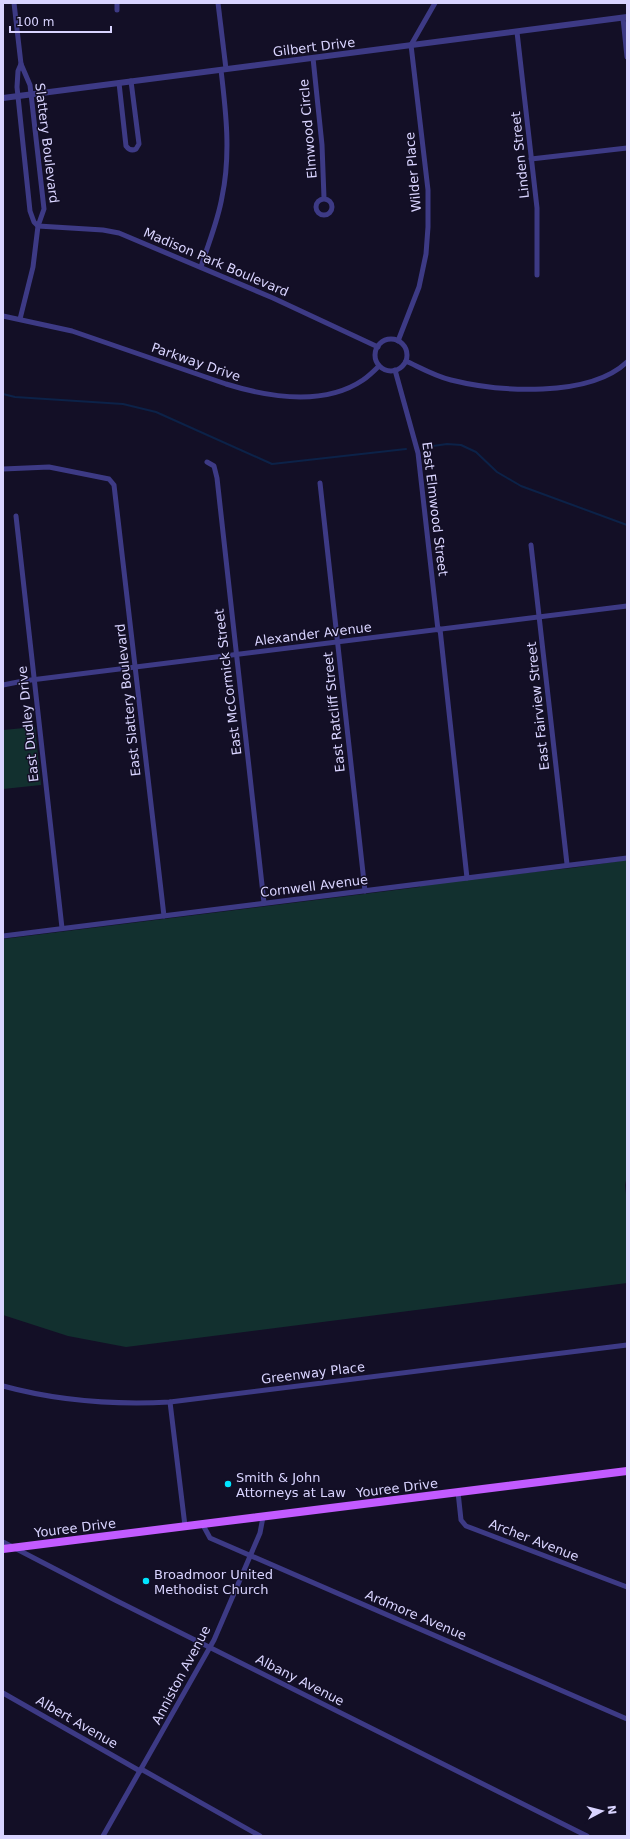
<svg xmlns="http://www.w3.org/2000/svg" width="630" height="1839" viewBox="0 0 630 1839" font-family="'DejaVu Sans',sans-serif">
<style>
.green{fill:#12302f}
.lines{fill:none;stroke-linecap:round;stroke-linejoin:round}
.stream{stroke:#0c2248;stroke-width:2}
.minor{stroke:#3d3a85;stroke-width:5}
.tertiary{stroke:#3d3a85;stroke-width:6}
.primary{stroke:#c25bff;stroke-width:8}
.poi-dot{fill:#00e5ff;stroke:#130f26;stroke-width:1.5}
.labels{text-anchor:middle;dominant-baseline:central;stroke-width:3;stroke-linejoin:round;paint-order:stroke}
.street-label{font-size:13px;fill:#d9d4ff;stroke:#130f26}
.poi-label{font-size:13px;fill:#d9d4ff;stroke:#130f26;text-anchor:start}
</style>
<rect width="100%" height="100%" fill="#130f26"/>
<g class="green">
<polygon points="35,727 41,785 3,789 3,730"/>
<polygon points="627,860 627,1176 625,1185 627,1204 627,1283 126,1347 68,1336 3,1315 3,939 420,887 420,884 572,868"/>
</g>
<g class="lines">
<g class="stream">
<polyline points="3,394 15,397 123,404 156,412 272,464 406,449"/>
<polyline points="426,447 447,444 461,445 476,452 497,472 521,486 627,525"/>
</g>
<g class="minor">
<polyline points="14,3 21,64 30,85 44,209 38,226 33,267 20,319"/>
<polyline points="117,3 117,10"/>
<polyline points="218,3 226,69"/>
<polyline points="623,18 627,57"/>
<polyline points="517,32 537,208 537,275"/>
<polyline points="313,58 322,145 324,198"/>
<polyline points="21,64 18,71 17,87 30,211 34,222 38,226 103,230 119,233 273,298 378,347"/>
<path d="M119,83L126,146C129,150 132,151 136,149L139,144L131,81"/>
<polyline points="531,159 627,148"/>
<circle cx="324" cy="207" r="8"/>
<path d="M201,267C208,244 218,221 222,197C231,155 226,112 221,70"/>
<path d="M3,316L72,331L226,384C268,397 323,407 363,380C369,376 374,371 379,366"/>
<circle cx="391" cy="355" r="16"/>
<polyline points="398,341 419,287 426,254 428,227 428,190 411,45 435,3"/>
<path d="M406,361C421,368 435,376 451,380C499,392 589,398 627,362"/>
<polyline points="395,370 418,453 438,630"/>
<polyline points="207,462 214,466 217,478 264,903"/>
<polyline points="3,469 49,467 109,479 114,485 164,916"/>
<polyline points="320,483 365,891"/>
<polyline points="16,516 62,928"/>
<polyline points="531,545 567,864"/>
<polyline points="440,629 467,878"/>
<polyline points="3,685 23,681 627,606"/>
<polyline points="3,936 627,858"/>
<path d="M3,1386C58,1401 113,1405 170,1402L627,1345"/>
<polyline points="170,1402 185,1526"/>
<polyline points="458,1492 461,1520 466,1526 627,1587"/>
<polyline points="203,1525 210,1538 627,1719"/>
<polyline points="3,1542 115,1600 587,1836"/>
<polyline points="3,1693 140,1771"/>
<polyline points="141,1769 260,1836"/>
<polyline points="103,1836 214,1640 260,1533 263,1517"/>
</g>
<polyline class="tertiary" points="3,98 627,17"/>
<polyline class="primary" points="3,1549 627,1471"/>
</g>
<g class="poi-dot">
<circle cx="228" cy="1484" r="4"/>
<circle cx="146" cy="1581" r="4"/>
</g>
<g class="labels">
<g class="street-label">
<text transform="translate(314 47) rotate(-7)">Gilbert Drive</text>
<text transform="translate(308 129) rotate(-95)">Elmwood Circle</text>
<text transform="translate(47 143) rotate(83)">Slattery Boulevard</text>
<text transform="translate(520 155) rotate(-96)">Linden Street</text>
<text transform="translate(413 172) rotate(-95)">Wilder Place</text>
<text transform="translate(216 262) rotate(23)">Madison Park Boulevard</text>
<text transform="translate(196 362) rotate(19)">Parkway Drive</text>
<text transform="translate(435 509) rotate(83)">East Elmwood Street</text>
<text transform="translate(313 634) rotate(-7)">Alexander Avenue</text>
<text transform="translate(228 682) rotate(-97)">East McCormick Street</text>
<text transform="translate(128 700) rotate(-96)">East Slattery Boulevard</text>
<text transform="translate(538 706) rotate(-96)">East Fairview Street</text>
<text transform="translate(334 712) rotate(-96)">East Ratcliff Street</text>
<text transform="translate(28 724) rotate(-96)">East Dudley Drive</text>
<text transform="translate(314 886) rotate(-7)">Cornwell Avenue</text>
<text transform="translate(313 1373) rotate(-7)">Greenway Place</text>
<text transform="translate(397 1488) rotate(-7)">Youree Drive</text>
<text transform="translate(75 1528) rotate(-7)">Youree Drive</text>
<text transform="translate(534 1540) rotate(21)">Archer Avenue</text>
<text transform="translate(416 1615) rotate(23)">Ardmore Avenue</text>
<text transform="translate(181 1675) rotate(-62)">Anniston Avenue</text>
<text transform="translate(300 1680) rotate(27)">Albany Avenue</text>
<text transform="translate(77 1722) rotate(30)">Albert Avenue</text>
</g>
<g class="poi-label">
<text x="236" y="1477">Smith &amp; John<tspan x="236" dy="15">Attorneys at Law</tspan></text>
<text x="154" y="1574">Broadmoor United<tspan x="154" dy="15">Methodist Church</tspan></text>
</g>
</g>
<rect width="630" height="1839" fill="none" stroke="#d9d4ff" stroke-width="8"/>
<g transform="translate(602 1811) rotate(83)" stroke="#130f26" stroke-width="3" paint-order="stroke">
<path d="M0-3L7 15L0 10L-7 15Z" fill="#d9d4ff"/>
<text y="-6" font-size="11" font-weight="bold" text-anchor="middle" fill="#d9d4ff">N</text>
</g>
<path d="M10 26v6h101v-6" fill="none" stroke="#d9d4ff" stroke-width="2"/>
<text x="16" y="26" font-size="12" fill="#d9d4ff" stroke="#130f26" stroke-width="3" paint-order="stroke">100 m</text>
</svg>
